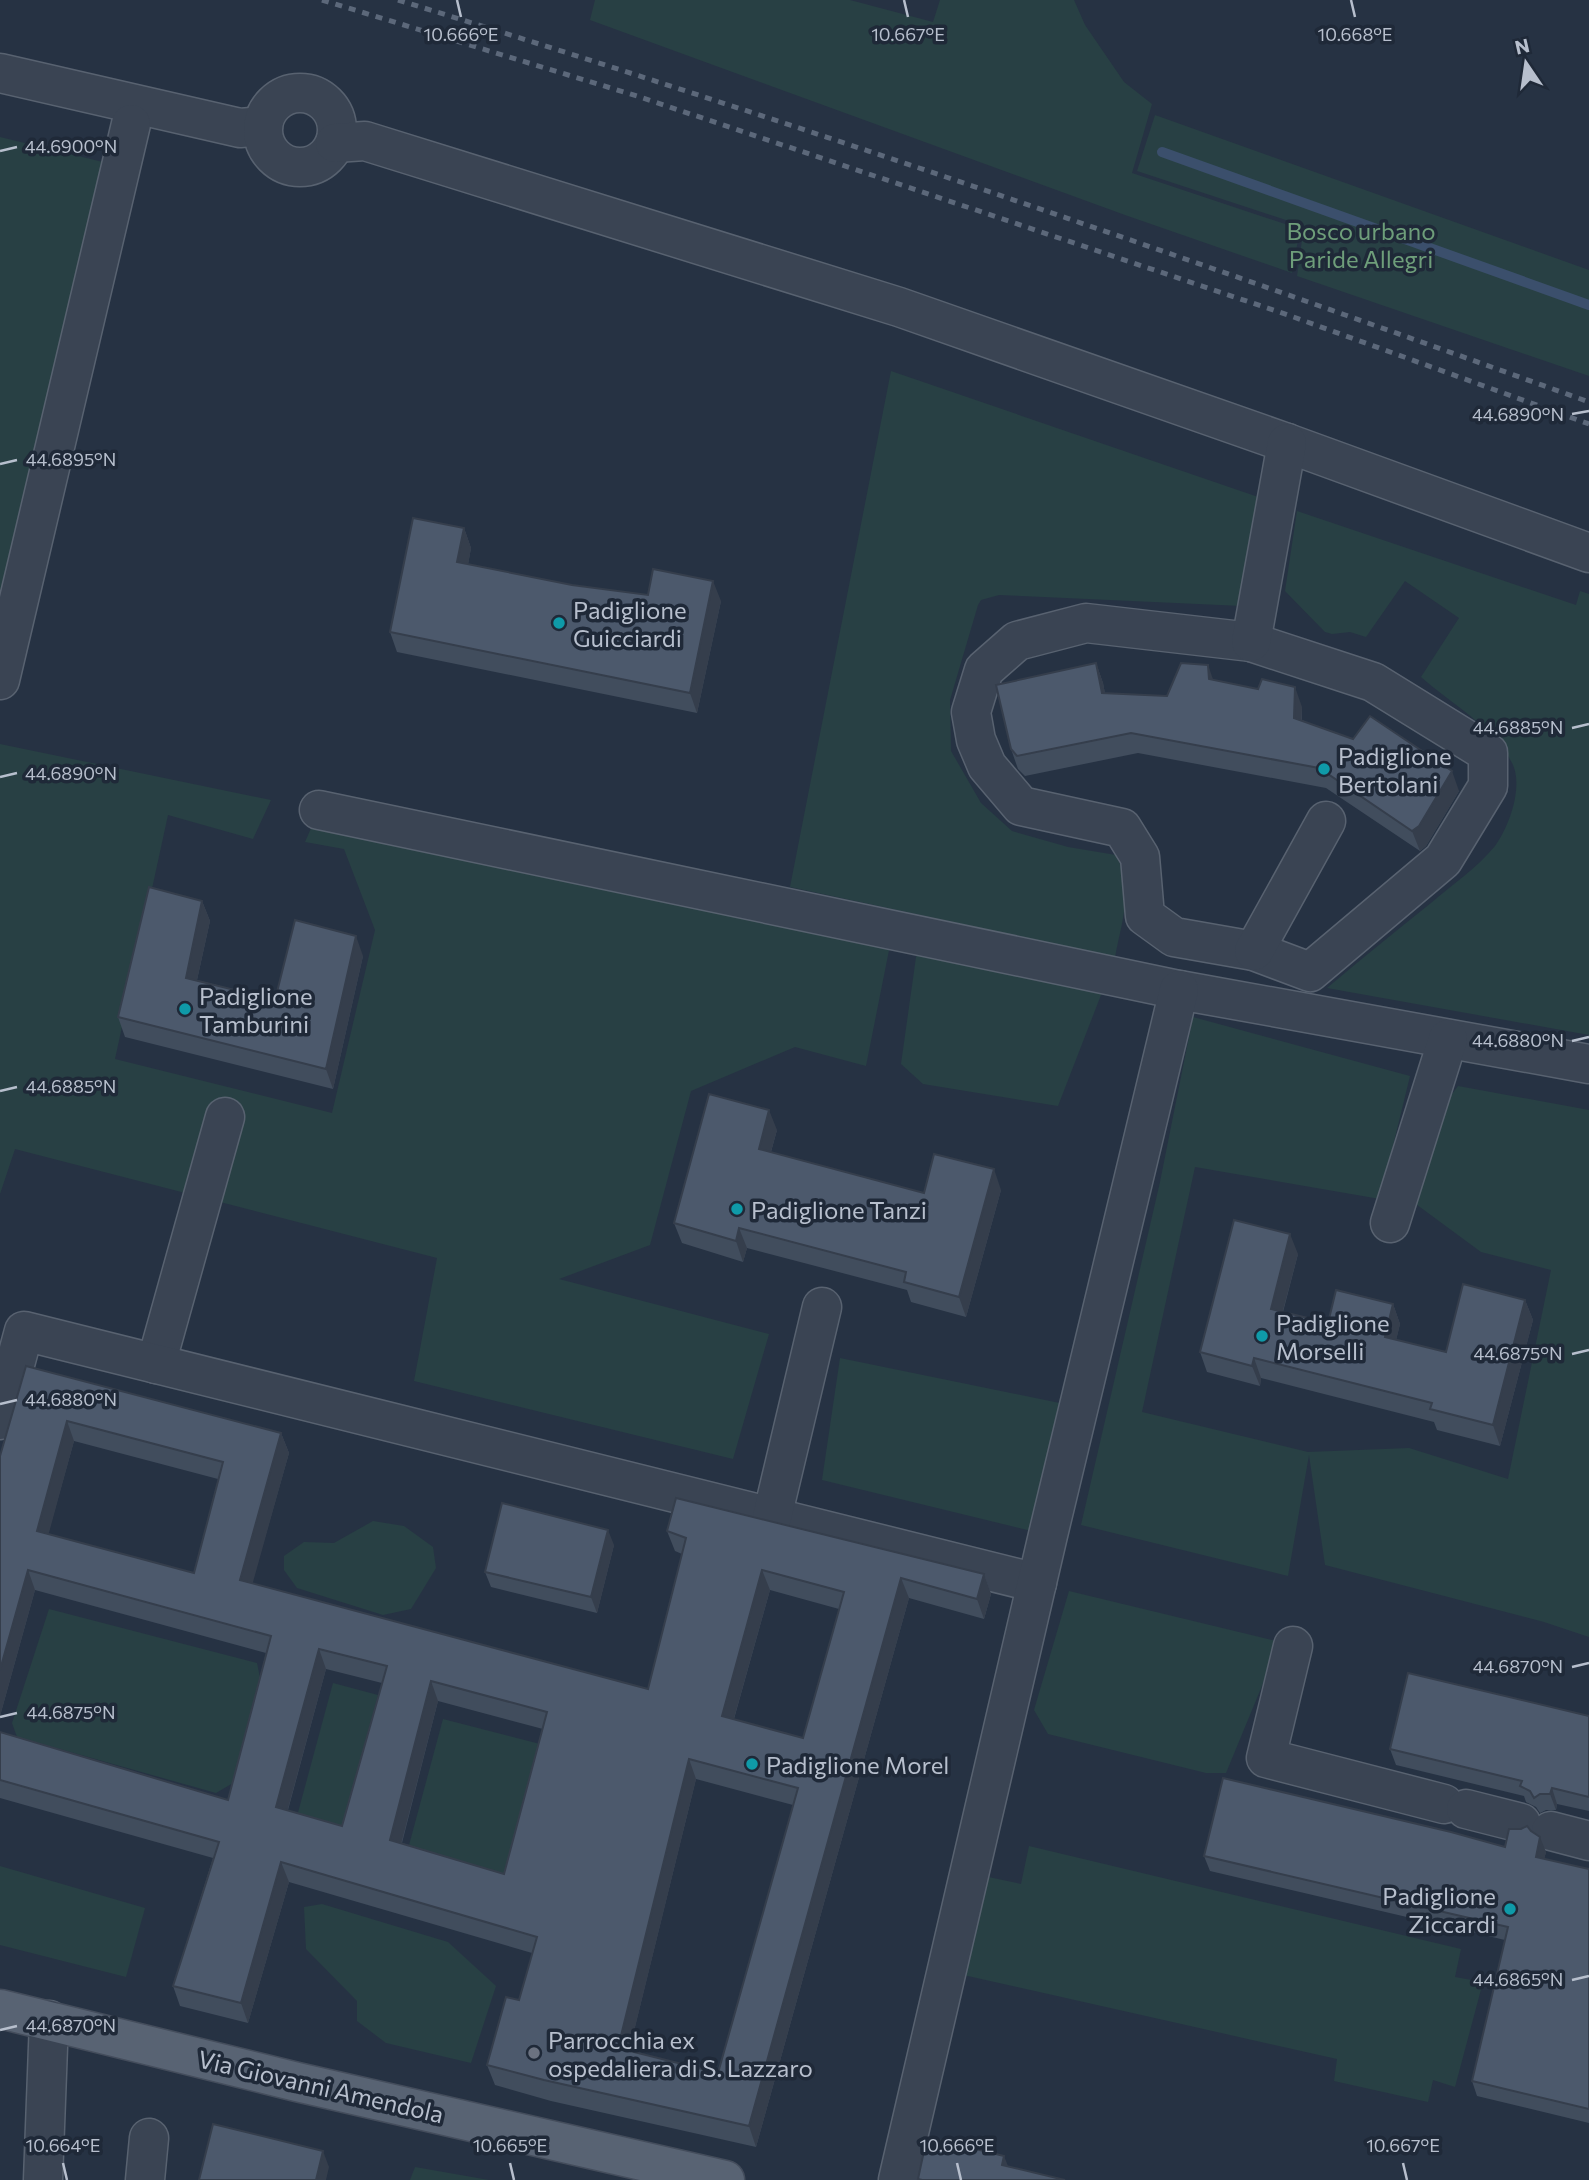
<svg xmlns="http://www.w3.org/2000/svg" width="1589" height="2180" viewBox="0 0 1589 2180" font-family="Commissioner,sans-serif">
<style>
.green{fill:#284044}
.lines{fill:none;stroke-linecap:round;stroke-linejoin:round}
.stream{stroke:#3b4f6c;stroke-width:10}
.minor-casing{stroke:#586270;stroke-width:41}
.major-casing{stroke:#444d5c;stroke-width:41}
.minor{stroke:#3a4453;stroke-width:38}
.major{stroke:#586373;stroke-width:38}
.rail{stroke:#5c687a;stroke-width:5;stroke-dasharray:7 7;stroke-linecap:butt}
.wall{fill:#414d5d;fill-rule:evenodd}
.shaded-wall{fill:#353e4c}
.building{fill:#4c596c;stroke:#353e4c;stroke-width:2;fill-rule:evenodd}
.ticks{fill:none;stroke:#b7bfcd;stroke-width:2.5}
.culture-dot{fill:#0f9aa8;stroke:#1f2938;stroke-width:2.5}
.worship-dot{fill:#6b7280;stroke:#1f2938;stroke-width:2.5}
.labels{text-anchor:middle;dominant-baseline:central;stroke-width:7;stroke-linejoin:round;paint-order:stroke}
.park-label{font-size:24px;fill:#6e9e7a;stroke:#1f2938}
.poi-label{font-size:24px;fill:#b7bfcd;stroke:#1f2938;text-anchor:start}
.street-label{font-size:24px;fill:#b7bfcd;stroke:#1f2938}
.ticks-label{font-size:18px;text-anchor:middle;fill:#b7bfcd;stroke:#1f2938;stroke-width:7;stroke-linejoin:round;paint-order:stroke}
</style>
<rect width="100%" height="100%" fill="#263243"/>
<g class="green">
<polygon points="595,0 850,0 933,22 940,0 1074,0 1085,25 1124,82 1152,104 1132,173 1300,229 1292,273 1125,215 590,20"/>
<polygon points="1155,115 1589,270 1589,376 1297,276 1304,226 1137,171"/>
<polygon points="0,137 107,163 0,610"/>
<path d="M891,371L1264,499L1242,606L999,595L981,600L978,605L950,700L951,751L981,803L1012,831L1068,847L1116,855C1134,888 1122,921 1115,957L790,887Z"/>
<path d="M1297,511L1576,605L1580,591L1589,594V1035L1327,988C1361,959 1396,931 1431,903C1452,885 1477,868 1495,846C1509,827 1523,788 1513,765C1497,729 1450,703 1421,677L1459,618L1405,581L1366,637L1350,632L1332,634L1325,632L1285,591Z"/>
<polygon points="0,744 271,800 253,839 168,815 115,1059 332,1113 375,930 344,849 305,842 319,810 893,930 866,1066 795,1047 691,1091 650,1245 559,1279 769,1334 733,1459 414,1381 437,1258 15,1149 0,1194"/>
<polygon points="918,943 1106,982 1058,1106 923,1084 901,1064"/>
<polygon points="1193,1017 1410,1076 1380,1199 1195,1167 1142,1412 1308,1452 1409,1448 1508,1479 1551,1270 1481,1252 1386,1182 1458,1086 1589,1110 1589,1637 1544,1622 1325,1565 1309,1455 1288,1576 1081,1525 1160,1182"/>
<polygon points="840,1358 1079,1407 1048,1535 822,1480"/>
<polygon points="373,1521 404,1526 433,1547 436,1568 411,1609 383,1615 297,1588 284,1570 284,1556 304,1542 334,1543"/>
<polygon points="1069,1591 1280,1642 1226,1773 1206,1773 1048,1734 1034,1710"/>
<polygon points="49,1609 257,1663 260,1678 233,1783 216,1793 17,1737 12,1723"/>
<polygon points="333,1683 378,1695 341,1832 296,1820"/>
<polygon points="443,1719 540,1744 505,1875 408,1849"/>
<polygon points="1029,1846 1461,1949 1455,1977 1483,1982 1455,2087 1433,2080 1428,2102 1334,2081 1337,2059 959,1974 979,1875 1021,1884"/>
<polygon points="0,1866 145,1908 126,1977 0,1945"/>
<polygon points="322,1904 448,1942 496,1986 471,2063 386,2043 357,2021 357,2001 306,1949 304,1907"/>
<polygon points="415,2167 489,2180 410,2180"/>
</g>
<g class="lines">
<polyline class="stream" points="1162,152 1589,305"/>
<g class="minor-casing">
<g id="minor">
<polyline points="0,73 240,128 263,126"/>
<circle cx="300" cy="130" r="37"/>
<polyline points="335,143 365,141 899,307 1287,443 1589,553"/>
<polygon points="1086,623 1251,642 1373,682 1488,753 1488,786 1443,860 1310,972 1254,951 1174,937 1145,916 1140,857 1122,828 1021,806 987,766 976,740 971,712 984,670 1017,641"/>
<polyline points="1251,642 1287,443"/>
<polyline points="0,680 131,124"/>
<polyline points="319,810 1179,990 1589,1064"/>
<polyline points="1254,951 1326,821"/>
<polyline points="1390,1223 1448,1039"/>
<polyline points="156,1364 225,1117"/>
<polyline points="0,1420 24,1331 1037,1583"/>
<polyline points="772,1517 822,1307"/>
<polyline points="1293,1646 1266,1758 1444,1804"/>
<polyline points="1466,1809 1521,1823"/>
<polyline points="1551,1831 1589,1841"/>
<polyline points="43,2180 49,2020"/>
<polyline points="145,2180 149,2138"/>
<polyline points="898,2180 1048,1535 1179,990"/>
</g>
</g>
<g class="major-casing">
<polyline id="major" points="0,2009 297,2082 725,2180"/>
</g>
<use href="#minor" class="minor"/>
<use href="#major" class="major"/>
<g class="rail">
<polyline points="322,0 637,96 1288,315 1589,424"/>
<path d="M398,0C798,123 1195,260 1589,402"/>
</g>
</g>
<g class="wall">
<polygon points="464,528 471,548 468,564 572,585 648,595 721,601 697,713 397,652 390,632"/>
<polygon points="1096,663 1103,683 1105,694 1167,696 1213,680 1302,707 1302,720 1459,791 1426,846 1420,851 1326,788 1138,753 1025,776 1018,769 1011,749"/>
<polygon points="202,901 210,921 197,980 275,1000 363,956 333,1089 125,1037 118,1017"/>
<polygon points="777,1130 771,1152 924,1193 1001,1190 966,1317 911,1302 907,1290 747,1248 743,1262 682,1243 674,1223"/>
<polygon points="1298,1254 1283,1312 1328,1323 1393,1304 1400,1324 1396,1340 1446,1352 1525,1300 1533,1320 1500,1446 1437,1430 1434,1422 1261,1378 1260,1386 1207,1372 1200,1352"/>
<path d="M26,1366L281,1433L289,1453L252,1583L648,1689L682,1554L675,1551L667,1531L984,1574L991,1594L984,1619L909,1598L756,2147L551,2101L495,2085L487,2065L519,2000L532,1953L289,1882L248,2023L180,2006L173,1986L213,1858L0,1798V1732L228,1800L266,1653L35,1590L0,1716V1456ZM74,1441L218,1479L194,1573L48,1534ZM770,1590L839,1609L803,1738L734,1719ZM326,1669L382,1683L342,1826L288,1810ZM438,1701L543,1729L504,1874L402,1843ZM696,1779L793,1805L718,2073L629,2051Z"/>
<polygon points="614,1545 597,1613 491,1587 485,1572"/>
<polygon points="1589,1716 1589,1811 1557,1804 1556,1810 1546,1810 1540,1813 1536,1807 1526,1802 1524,1796 1396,1765 1390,1749"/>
<polygon points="1505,1847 1546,1852 1544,1859 1589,1869 1589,2123 1477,2096 1472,2081 1505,1940 1210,1871 1204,1856"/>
</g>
<g class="shaded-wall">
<polygon points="464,528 471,548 465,582 457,562"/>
<polygon points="713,581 721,601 697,713 690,693"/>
<polygon points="1096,663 1103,683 1109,714 1102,693"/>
<polygon points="1208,665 1215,685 1209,679"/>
<polygon points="1295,687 1302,707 1301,738 1294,718"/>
<polygon points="1452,771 1459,791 1426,846 1420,851 1412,831"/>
<polygon points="202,901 210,921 193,998 186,978"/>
<polygon points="356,936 363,956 333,1089 326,1069"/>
<polygon points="769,1110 777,1130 766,1169 759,1149"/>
<polygon points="994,1169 1001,1190 966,1317 959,1297"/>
<polygon points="739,1228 747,1248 743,1262 736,1241"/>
<polygon points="1290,1234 1298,1254 1278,1329 1271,1309"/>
<polygon points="1525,1300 1533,1320 1500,1446 1493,1425"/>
<polygon points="1393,1304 1400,1324 1392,1357 1385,1337"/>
<polygon points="1254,1358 1261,1378 1260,1386 1252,1366"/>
<polygon points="67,1421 74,1441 44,1551 37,1531"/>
<polygon points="281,1433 289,1453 248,1600 240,1580"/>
<polygon points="608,1530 614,1545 597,1613 591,1597"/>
<polygon points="28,1570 35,1590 0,1716 0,1670"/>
<polygon points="762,1570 770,1590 729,1736 722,1716"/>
<polygon points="984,1574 991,1594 984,1619 977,1599"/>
<polygon points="901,1578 909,1598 756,2147 749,2126"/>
<polygon points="319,1649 326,1669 283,1827 276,1807"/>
<polygon points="431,1681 438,1701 397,1860 390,1840"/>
<polygon points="689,1759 696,1779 625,2068 618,2048"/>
<polygon points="1552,1788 1557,1804 1556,1810 1550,1794"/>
<polygon points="1540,1837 1546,1852 1541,1872 1536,1857"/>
<polygon points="281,1862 289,1882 248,2023 241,2003"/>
<polygon points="323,2151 329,2167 326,2180 316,2180"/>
<polygon points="1004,2156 1010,2171 1002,2165"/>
</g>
<g class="building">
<polygon points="413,518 464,528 457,562 572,585 648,595 653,569 713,581 690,693 390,632"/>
<polygon points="1096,663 1102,693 1167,696 1181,663 1208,665 1209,679 1258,689 1262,679 1295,687 1294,718 1353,739 1370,716 1452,771 1419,826 1412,831 1319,768 1131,733 1017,756 1011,749 996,685"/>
<polygon points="149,887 202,901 186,978 275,1000 295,920 356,936 326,1069 118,1017"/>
<polygon points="709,1094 769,1110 759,1149 924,1193 934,1154 994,1169 959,1297 904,1282 906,1272 739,1228 736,1241 674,1223"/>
<polygon points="1234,1220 1290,1234 1271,1309 1328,1323 1336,1290 1393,1304 1385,1337 1446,1352 1463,1284 1525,1300 1493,1425 1430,1409 1432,1403 1254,1358 1252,1366 1200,1352"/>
<path d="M26,1366L281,1433L240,1580L648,1689L686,1538L667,1531L676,1498L984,1574L977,1599L901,1578L749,2126L544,2080L487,2065L506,1997L519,2000L537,1937L281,1862L241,2003L173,1986L219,1842L0,1780V1732L228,1800L271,1636L28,1570L0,1670V1456ZM67,1421L223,1462L194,1573L37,1531ZM762,1570L844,1592L803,1738L722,1716ZM319,1649L387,1666L342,1826L276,1807ZM431,1681L547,1712L504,1874L390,1840ZM689,1759L798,1788L718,2073L618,2048Z"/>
<polygon points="502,1503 608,1530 591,1597 485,1572"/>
<polygon points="1408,1673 1589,1716 1589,1797 1552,1788 1550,1794 1540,1794 1534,1798 1530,1791 1520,1786 1522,1781 1390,1749"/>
<polygon points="1223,1778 1451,1832 1505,1847 1509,1829 1521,1829 1527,1826 1531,1831 1540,1837 1536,1857 1589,1869 1589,2109 1472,2081 1508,1927 1204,1856"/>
<polygon points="213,2124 323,2151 316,2180 199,2180"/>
<polygon points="927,2137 1004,2156 1002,2165 1065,2180 922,2180 918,2179"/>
</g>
<path class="ticks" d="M457,0L461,17M904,0L908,17M1351,0L1355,17M0,151L17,147M1572,414L1589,411M0,464L17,460M1572,728L1589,724M0,777L17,773M1572,1041L1589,1037M0,1091L17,1087M1572,1354L1589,1350M0,1404L17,1400M1572,1667L1589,1663M0,1717L17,1713M1572,1980L1589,1976M0,2030L17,2026M63,2163L67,2180M510,2163L514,2180M957,2163L961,2180M1403,2163L1407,2180"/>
<g class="culture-dot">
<circle cx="559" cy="623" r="7"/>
<circle cx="1324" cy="769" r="7"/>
<circle cx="185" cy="1009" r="7"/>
<circle cx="737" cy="1209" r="7"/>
<circle cx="1262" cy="1336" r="7"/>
<circle cx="752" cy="1764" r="7"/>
<circle cx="1510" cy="1909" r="7"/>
</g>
<circle class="worship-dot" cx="534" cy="2053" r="7"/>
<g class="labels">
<g class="park-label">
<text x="1361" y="230">Bosco urbano<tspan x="1361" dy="28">Paride Allegri</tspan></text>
</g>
<g class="poi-label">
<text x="573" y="609">Padiglione<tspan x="573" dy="28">Guicciardi</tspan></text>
<text x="1338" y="755">Padiglione<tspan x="1338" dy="28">Bertolani</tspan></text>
<text x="199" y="995">Padiglione<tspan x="199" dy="28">Tamburini</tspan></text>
<text x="751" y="1209">Padiglione Tanzi</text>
<text x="1276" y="1322">Padiglione<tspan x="1276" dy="28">Morselli</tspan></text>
<text x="766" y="1764">Padiglione Morel</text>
<text x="1496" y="1895" text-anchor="end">Padiglione<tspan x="1496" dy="28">Ziccardi</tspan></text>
<text x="548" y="2039">Parrocchia ex<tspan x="548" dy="28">ospedaliera di S. Lazzaro</tspan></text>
</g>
<g class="street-label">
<text transform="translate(321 2086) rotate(13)">Via Giovanni Amendola</text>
</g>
</g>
<g class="ticks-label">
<text x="461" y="41">10.666°E</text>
<text x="908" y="41">10.667°E</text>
<text x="1355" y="41">10.668°E</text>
<text x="71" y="153">44.6900°N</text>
<text x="1518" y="421">44.6890°N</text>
<text x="71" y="466">44.6895°N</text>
<text x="1518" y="734">44.6885°N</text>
<text x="71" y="780">44.6890°N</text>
<text x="1518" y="1047">44.6880°N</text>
<text x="71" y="1093">44.6885°N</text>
<text x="1518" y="1360">44.6875°N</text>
<text x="71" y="1406">44.6880°N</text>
<text x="1518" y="1673">44.6870°N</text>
<text x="71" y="1719">44.6875°N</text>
<text x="1518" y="1986">44.6865°N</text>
<text x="71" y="2032">44.6870°N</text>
<text x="63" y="2152">10.664°E</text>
<text x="510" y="2152">10.665°E</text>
<text x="957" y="2152">10.666°E</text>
<text x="1403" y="2152">10.667°E</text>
</g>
<g transform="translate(1526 63) rotate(347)" stroke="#1f2938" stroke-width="5" paint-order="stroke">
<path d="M0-5L12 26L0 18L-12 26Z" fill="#b7bfcd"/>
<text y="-10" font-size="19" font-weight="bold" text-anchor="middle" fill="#b7bfcd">N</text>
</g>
</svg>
